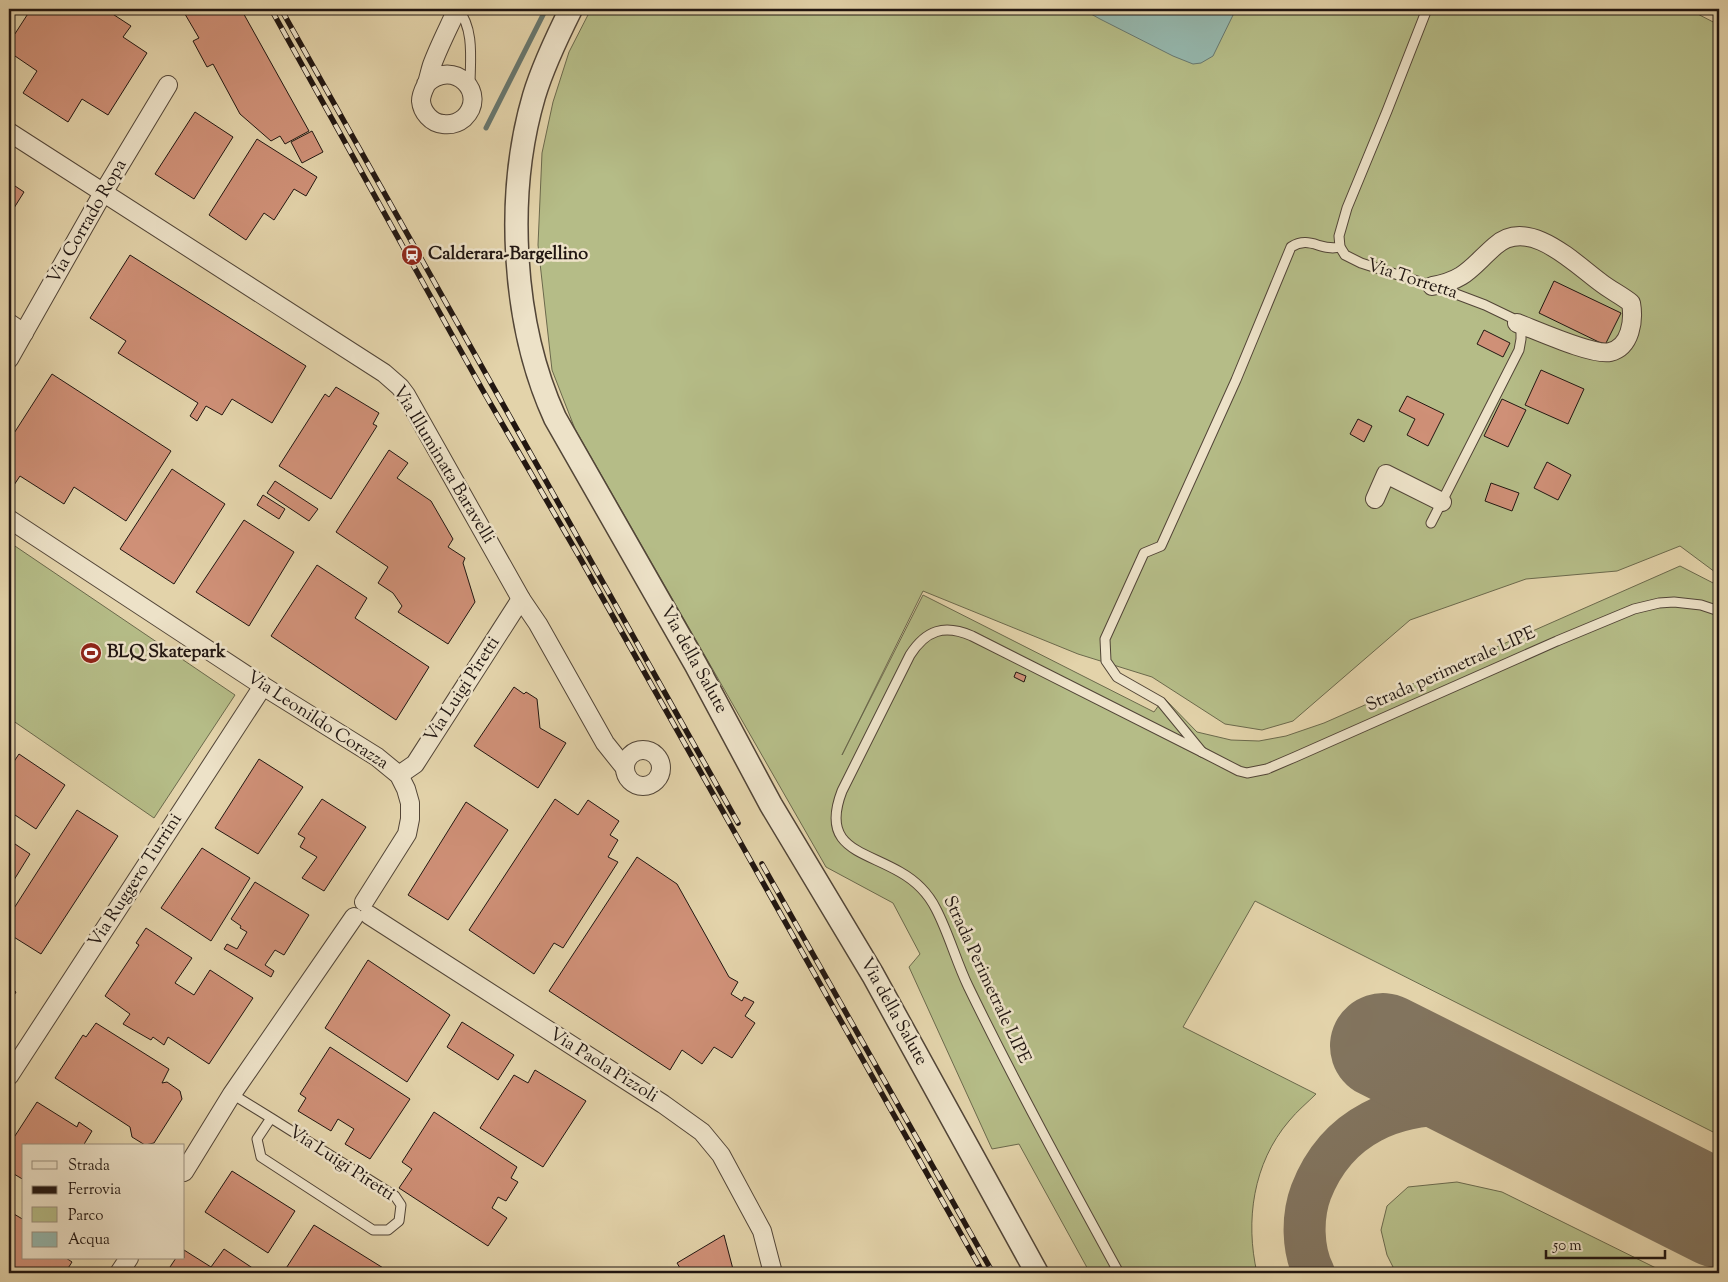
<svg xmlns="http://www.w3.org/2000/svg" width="1728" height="1282" viewBox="0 0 1728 1282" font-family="'Sorts Mill Goudy',serif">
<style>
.green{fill:#b5bc87;stroke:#6b694c}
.water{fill:#95b7ad;stroke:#67776f}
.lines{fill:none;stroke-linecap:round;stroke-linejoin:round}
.stream{stroke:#67776f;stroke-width:5}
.taxiway{stroke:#82745e;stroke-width:42}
.runway{stroke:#82745e;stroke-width:106}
.building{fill:#cf9077;stroke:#211611}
.service-casing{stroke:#524537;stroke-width:11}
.minor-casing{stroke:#524537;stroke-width:20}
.tertiary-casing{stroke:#524537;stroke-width:25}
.service{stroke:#ede2c8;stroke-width:9}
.minor{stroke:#ede2c8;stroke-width:18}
.tertiary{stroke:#ede2c8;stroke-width:22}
.rail-casing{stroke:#211611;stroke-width:5.5}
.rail{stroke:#ede2c8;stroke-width:4;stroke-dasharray:11;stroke-linecap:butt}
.labels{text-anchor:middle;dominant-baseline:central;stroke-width:5;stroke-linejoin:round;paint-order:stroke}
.street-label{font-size:18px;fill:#211611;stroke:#ede2c8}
.poi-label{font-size:18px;font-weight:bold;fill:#211611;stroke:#ede2c8;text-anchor:start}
</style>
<rect width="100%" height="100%" fill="#e3d3aa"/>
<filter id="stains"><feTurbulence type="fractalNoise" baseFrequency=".004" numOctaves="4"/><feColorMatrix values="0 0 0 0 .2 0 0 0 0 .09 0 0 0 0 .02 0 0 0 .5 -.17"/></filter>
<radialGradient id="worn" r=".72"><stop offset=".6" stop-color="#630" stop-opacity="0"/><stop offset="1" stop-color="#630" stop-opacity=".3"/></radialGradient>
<g class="green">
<path d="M591,9H1688L1719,25V575L1680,546L1617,571L1526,579L1410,620L1293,721L1262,730L1225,724L1152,677L1078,654L923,591L842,755L923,595L1154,712L1164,698L1197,732L1231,740L1259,741L1286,736L1324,723L1680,566L1719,586V1135L1255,901L1183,1027L1316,1094C1307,1103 1297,1111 1289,1121C1253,1163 1245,1221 1257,1273H1090L1019,1144L992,1149L909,967L920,954L893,903L826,867L575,429L552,370L538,245L542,153L553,102L569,52Z"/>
<polygon points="9,542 235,695 154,818 9,718"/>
<polygon points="1457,1182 1502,1192 1666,1273 1396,1273 1387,1255 1381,1230 1387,1206 1408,1187"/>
</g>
<polygon class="water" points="1082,9 1236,9 1213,56 1201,63 1193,64 1173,56 1100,19"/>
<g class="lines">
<polyline class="stream" points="486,128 546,9"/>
<path class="taxiway" d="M1314,1273C1302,1249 1302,1216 1311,1192C1337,1125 1396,1101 1464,1105C1487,1107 1509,1115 1531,1121"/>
<polyline class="runway" points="1383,1046 1719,1215"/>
</g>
<g class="building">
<polygon points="31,9 80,9 86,13 89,9 105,9 131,26 123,37 147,53 108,115 82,99 68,122 23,93 37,71 15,56 9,65 9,43"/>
<polygon points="182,9 241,9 309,131 285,144 280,136 271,141 240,114 213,64 207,67 193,41 199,38"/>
<polygon points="195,112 233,137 194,199 155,174"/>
<polygon points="312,131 323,152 302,163 291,142"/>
<polygon points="257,139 317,177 306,196 294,189 274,220 264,213 246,240 209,215"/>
<polygon points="9,182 24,192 9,216"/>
<polygon points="130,255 306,366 272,423 232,399 222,415 206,406 197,421 190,416 198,403 118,353 126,341 90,318"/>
<polygon points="1554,281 1621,313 1605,345 1539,313"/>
<polygon points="1484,330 1510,343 1503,357 1477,344"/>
<polygon points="1541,370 1584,389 1568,424 1525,405"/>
<polygon points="52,374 171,451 126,521 74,487 64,504 20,476 14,485 9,482 9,441"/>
<polygon points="336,387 379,413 373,424 377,426 331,499 279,466 325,394 329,397"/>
<polygon points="1407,396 1444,414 1428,446 1407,435 1415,419 1399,411"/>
<polygon points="1502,399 1526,410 1508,447 1484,436"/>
<polygon points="1358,419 1372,426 1364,442 1350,434"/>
<polygon points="389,450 408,463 397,478 431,501 453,539 448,547 465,558 463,563 475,602 448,644 398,612 402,606 393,593 378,583 388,567 336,532"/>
<polygon points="1547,462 1571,475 1558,500 1534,488"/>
<polygon points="172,469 225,504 174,584 120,549"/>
<polygon points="275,481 318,509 309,521 267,493"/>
<polygon points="1491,483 1519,493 1512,511 1485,501"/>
<polygon points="263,495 285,509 279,519 257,505"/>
<polygon points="244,520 294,552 249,626 196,592"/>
<polygon points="317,565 367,598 355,618 429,667 396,720 271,636"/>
<polygon points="1016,672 1026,676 1024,682 1014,677"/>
<polygon points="514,687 524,694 526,692 537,699 540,728 566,743 538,788 474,746"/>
<polygon points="19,754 65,785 36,829 9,811 9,769"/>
<polygon points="259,759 303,787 258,854 215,828"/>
<polygon points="322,799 366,827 324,891 302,878 317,857 300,847 305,838 298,834"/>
<polygon points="555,799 578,815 588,800 619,821 610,835 618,840 608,857 618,862 563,948 554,943 534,974 469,930"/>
<polygon points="466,802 508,830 448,920 408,895"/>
<polygon points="77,810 118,836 41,954 9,934 9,916"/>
<polygon points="9,840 30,854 9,888"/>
<polygon points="202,848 250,878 211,941 161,908"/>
<polygon points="637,857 677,884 729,977 738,982 731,994 742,1001 744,997 754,1002 745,1016 755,1023 732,1058 714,1047 702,1064 682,1050 670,1070 549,991"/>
<polygon points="255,882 309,915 284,955 275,950 265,965 274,971 271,977 224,949 227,944 237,949 247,932 240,928 241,926 231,919"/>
<polygon points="146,928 192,958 175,983 194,995 210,970 253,998 209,1064 168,1037 164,1045 153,1037 151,1040 123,1024 130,1014 105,996 139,945 136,943"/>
<polygon points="368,960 450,1015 407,1082 325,1028"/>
<polygon points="9,987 16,992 9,1004"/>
<polygon points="462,1022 514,1055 498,1080 447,1047"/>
<polygon points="96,1023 169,1069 162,1083 167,1082 180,1091 182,1099 154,1143 145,1145 132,1137 130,1127 55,1078 83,1035 86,1037"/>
<polygon points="330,1047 410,1099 370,1159 345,1144 354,1129 338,1119 331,1131 298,1111 306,1098 300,1094"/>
<polygon points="535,1070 586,1101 543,1167 480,1128 514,1075 528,1083"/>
<polygon points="37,1102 77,1127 79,1122 92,1131 83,1146 24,1146 24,1180 9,1171 9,1140 11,1142"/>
<polygon points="434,1112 517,1167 511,1178 518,1182 506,1201 498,1197 492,1208 507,1218 488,1246 399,1188 412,1169 402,1162"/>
<polygon points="232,1171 295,1211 268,1253 205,1212"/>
<polygon points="9,1211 24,1220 24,1258 66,1258 72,1262 65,1273 9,1273"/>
<polygon points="314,1225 388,1271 386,1273 283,1273"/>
<polygon points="724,1235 734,1273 683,1273 677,1263"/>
<polygon points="224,1249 260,1273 166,1273 176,1258 184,1258 184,1250 211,1267"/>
</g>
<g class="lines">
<g class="service-casing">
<g id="service">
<path d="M458,9C475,30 470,61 470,86"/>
<polyline points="1427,9 1387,111 1347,208 1339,236 1340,247 1345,255 1361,263 1448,291 1485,305 1512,318 1517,323 1521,330 1521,339 1519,350 1431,523"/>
<polyline points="1202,752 1239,771 1247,773 1267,769 1295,757 1557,641 1634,609 1659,603 1674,602 1701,605 1719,611"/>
<polyline points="232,1094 271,1118 257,1139 261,1157 373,1230 388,1230 399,1221 401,1205 395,1196 271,1118"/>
<path d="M1119,1273C1067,1178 1015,1083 968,986C956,961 949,934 936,909C928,893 916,881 900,872C862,850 820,848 842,791L910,655C926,630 944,624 972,636L1202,752L1161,702L1117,677L1106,661L1105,639L1144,553L1161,546L1236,380L1291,247C1310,235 1321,252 1340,247"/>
</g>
</g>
<g class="minor-casing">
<g id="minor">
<path d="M426,84C454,57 489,94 464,118C458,123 450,125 443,124C431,123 422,112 421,101C421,94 424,89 427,83C429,77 430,71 432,65C439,46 449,27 457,9"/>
<polyline points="9,132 384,373 400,387 406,395 521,599 538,624 605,743 625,768"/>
<path d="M1432,286C1466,280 1471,267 1495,246C1528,216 1573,262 1600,282C1610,290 1621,295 1631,303C1634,320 1631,347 1610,352C1593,356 1536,330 1517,323"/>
<polyline points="9,323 24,333"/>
<polyline points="9,359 103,193 168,85"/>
<polyline points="1375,499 1386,474 1442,502"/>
<polyline points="9,519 263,686 377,757 399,775 406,789 410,803 410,819 407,834 364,902"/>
<circle cx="643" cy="768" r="18"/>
<polyline points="399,775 415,764 521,599"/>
<polyline points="369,915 663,1104 702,1132 721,1155 762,1231 773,1273"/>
<polyline points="9,1076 263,686"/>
<polyline points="184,1172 232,1094 354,917"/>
<polyline points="119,1273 129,1258"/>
</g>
</g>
<g class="tertiary-casing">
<path id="tertiary" d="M571,9C557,37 543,66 534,96C505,195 512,324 555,418L696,665L771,805L873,975L1037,1273"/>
</g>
<use href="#service" class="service"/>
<use href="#minor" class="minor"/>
<use href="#tertiary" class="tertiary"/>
<g class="rail-casing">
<g id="rail">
<polyline points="271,9 482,389 580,558 983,1273"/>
<polyline points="281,9 738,823"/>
<polyline points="762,864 993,1273"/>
</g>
</g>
<use href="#rail" class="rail"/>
</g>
<defs>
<g id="station-disc" transform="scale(1.125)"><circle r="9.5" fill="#8f2418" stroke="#ede2c8"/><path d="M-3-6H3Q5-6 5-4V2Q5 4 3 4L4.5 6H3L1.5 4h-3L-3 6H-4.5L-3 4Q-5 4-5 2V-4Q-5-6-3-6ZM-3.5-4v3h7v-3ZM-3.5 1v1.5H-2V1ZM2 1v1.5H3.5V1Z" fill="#fff"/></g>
<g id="stadium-disc" transform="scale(1.125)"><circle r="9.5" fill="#8f2418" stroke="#ede2c8"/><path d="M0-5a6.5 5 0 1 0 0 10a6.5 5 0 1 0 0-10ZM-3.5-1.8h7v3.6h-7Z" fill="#fff"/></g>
</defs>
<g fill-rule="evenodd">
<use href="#station-disc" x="412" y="255"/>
<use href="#stadium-disc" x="91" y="653"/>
</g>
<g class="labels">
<g class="street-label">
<text transform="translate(88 222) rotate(-60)">Via Corrado Ropa</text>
<text transform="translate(1412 280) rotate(18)">Via Torretta</text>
<text transform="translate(443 465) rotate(59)">Via Illuminata Baravelli</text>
<text transform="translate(693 660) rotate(61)">Via della Salute</text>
<text transform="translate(1451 670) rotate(-24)">Strada perimetrale LIPE</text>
<text transform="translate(463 690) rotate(-57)">Via Luigi Piretti</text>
<text transform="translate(317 721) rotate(33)">Via Leonildo Corazza</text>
<text transform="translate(136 881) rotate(-57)">Via Ruggero Turrini</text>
<text transform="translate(986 980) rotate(65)">Strada Perimetrale LIPE</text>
<text transform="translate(893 1012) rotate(61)">Via della Salute</text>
<text transform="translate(603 1066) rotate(32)">Via Paola Pizzoli</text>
<text transform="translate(341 1164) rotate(33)">Via Luigi Piretti</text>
</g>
<g class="poi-label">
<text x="428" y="255">Calderara-Bargellino</text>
<text x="107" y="653">BLQ Skatepark</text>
</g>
</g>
<rect width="1728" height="1282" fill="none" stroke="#e3d3aa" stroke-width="30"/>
<rect x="10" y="10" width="1708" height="1262" fill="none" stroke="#211611" stroke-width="2.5"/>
<rect x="15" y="15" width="1698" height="1252" fill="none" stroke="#211611"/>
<rect x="22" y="1144" width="162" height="115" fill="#ede2c8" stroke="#9b907f"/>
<rect x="32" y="1161" width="25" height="8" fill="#ede2c8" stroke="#9b907f"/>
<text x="68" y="1170" font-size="15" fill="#211611">Strada</text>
<rect x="32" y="1186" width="25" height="8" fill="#211611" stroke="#9b907f"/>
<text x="68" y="1194" font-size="15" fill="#211611">Ferrovia</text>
<rect x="32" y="1207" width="25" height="15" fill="#b5bc87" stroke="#9b907f"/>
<text x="68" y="1220" font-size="15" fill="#211611">Parco</text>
<rect x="32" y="1232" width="25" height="15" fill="#95b7ad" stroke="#9b907f"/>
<text x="68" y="1244" font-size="15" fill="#211611">Acqua</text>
<path d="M1546 1250v8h119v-8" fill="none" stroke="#211611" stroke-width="2.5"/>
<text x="1553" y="1250" font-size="15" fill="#211611" stroke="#ede2c8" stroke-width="4" paint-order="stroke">50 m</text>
<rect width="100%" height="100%" filter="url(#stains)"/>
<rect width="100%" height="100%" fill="url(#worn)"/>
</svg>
